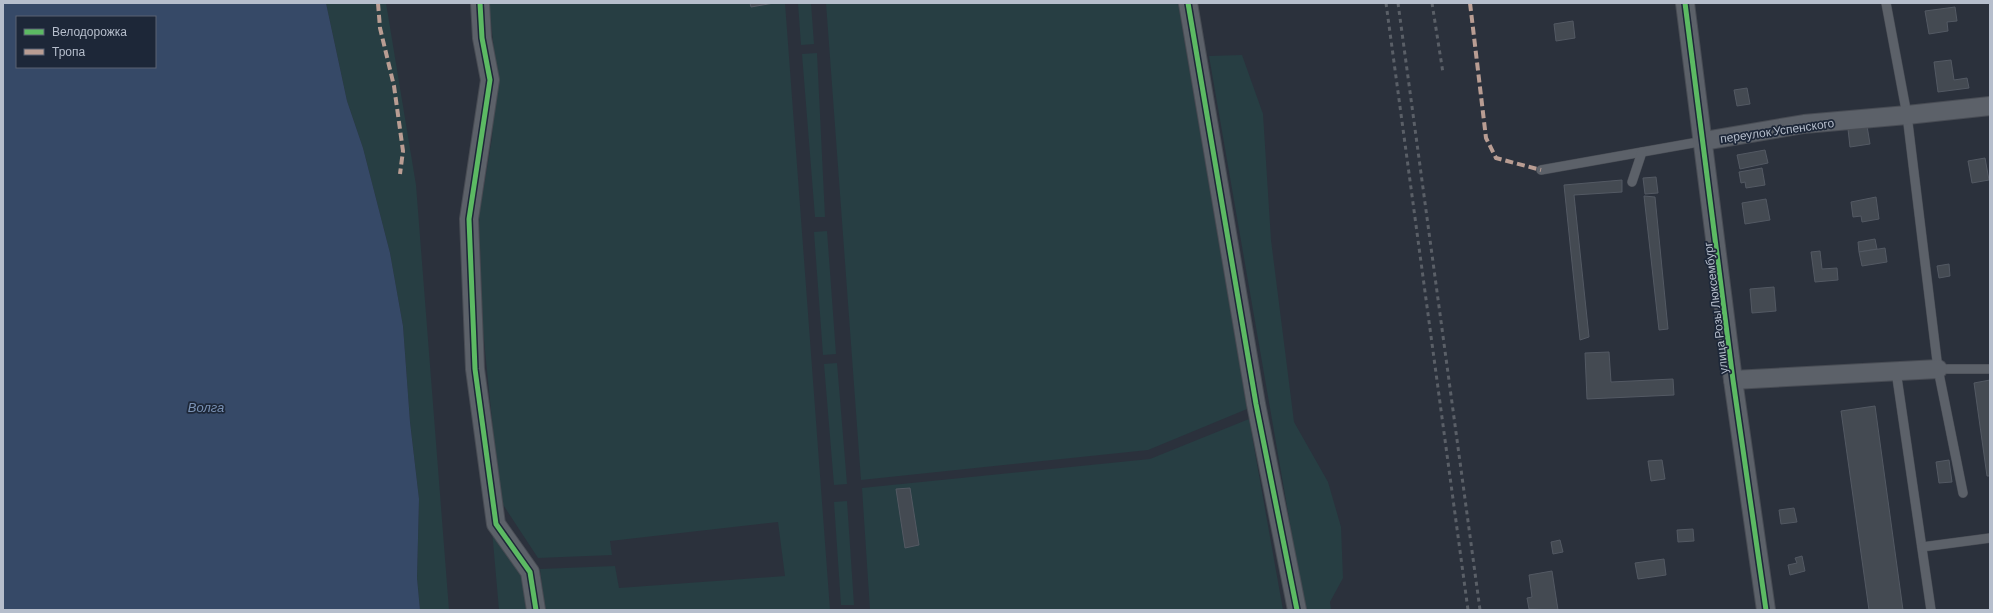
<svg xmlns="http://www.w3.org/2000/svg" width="1993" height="613" viewBox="0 0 1993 613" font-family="Barlow,sans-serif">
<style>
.green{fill:#273e43}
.water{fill:#364967;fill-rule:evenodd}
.building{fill:#444a52;stroke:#535963}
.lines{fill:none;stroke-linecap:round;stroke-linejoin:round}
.lane-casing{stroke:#484c54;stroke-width:10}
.street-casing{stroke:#484c54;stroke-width:20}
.lane{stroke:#5c6169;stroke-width:9}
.street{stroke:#5c6169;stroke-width:18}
.rail{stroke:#5a5f67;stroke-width:3;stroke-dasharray:4 4;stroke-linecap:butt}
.quiet{stroke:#b99d93;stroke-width:4;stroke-dasharray:8 4;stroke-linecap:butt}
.cycleway-casing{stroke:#1d2738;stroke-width:8}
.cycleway{stroke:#5cba63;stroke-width:5}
.labels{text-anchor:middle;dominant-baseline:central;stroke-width:3.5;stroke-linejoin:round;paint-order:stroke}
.street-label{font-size:12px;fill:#b6becc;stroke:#1d2738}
.water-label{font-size:13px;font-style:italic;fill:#7b93b6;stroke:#1d2738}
</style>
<rect width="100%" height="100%" fill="#2b313c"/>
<g class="green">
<polygon points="326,3 386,3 416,185 449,610 420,610 417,578 419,499 410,422 403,326 390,253 363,148 347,101"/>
<polygon points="489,3 785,3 830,610 545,610 540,569 615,566 619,588 785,576 778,522 610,541 612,555 538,558 500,500 483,330 479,216 492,138 495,60"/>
<polygon points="798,3 811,3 814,44 801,45"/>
<polygon points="826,3 1178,3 1247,409 1148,450 861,480"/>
<polygon points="817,53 825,217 815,217 802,54"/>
<polygon points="1242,55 1263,114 1271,240 1294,422 1328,482 1341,527 1343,578 1330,602 1331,610 1305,610 1209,56"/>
<polygon points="827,231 836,354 823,355 814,232"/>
<polygon points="837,363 847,484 834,485 824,364"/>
<polygon points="1249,419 1283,610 870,610 862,488 1150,459"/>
<polygon points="847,501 854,605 841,605 834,502"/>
<polygon points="492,530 523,575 528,610 499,610"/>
</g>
<path class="water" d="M3,3H326L347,101L363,148L390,253L403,326L410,422L419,499L417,578L420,610H3ZM17,17H155V67H17Z"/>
<g class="building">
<polygon points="750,3 774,3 751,7"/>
<polygon points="1955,7 1957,21 1947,22 1948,31 1929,34 1925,11"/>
<polygon points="1573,21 1575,38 1556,41 1554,24"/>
<polygon points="1951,60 1954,80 1967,78 1969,88 1938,92 1934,62"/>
<polygon points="1747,88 1750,104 1737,106 1734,90"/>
<polygon points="1867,126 1870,144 1850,147 1848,129"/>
<polygon points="1765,150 1768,163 1740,169 1737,155"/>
<polygon points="1985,158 1989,180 1972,183 1968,161"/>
<polygon points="1762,168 1765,185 1746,188 1745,182 1741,183 1739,172"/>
<polygon points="1656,177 1658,193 1645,194 1643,178"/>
<polygon points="1622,180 1622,192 1574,195 1589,337 1580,340 1564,185"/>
<polygon points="1644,196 1655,197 1668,329 1659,330"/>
<polygon points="1876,197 1879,219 1862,222 1861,216 1853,217 1851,202"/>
<polygon points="1766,199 1770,220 1745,224 1742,203"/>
<polygon points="1875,239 1877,249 1859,252 1858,242"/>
<polygon points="1885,248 1887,262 1862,266 1859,252"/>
<polygon points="1820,251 1822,269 1837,268 1838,280 1815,282 1811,252"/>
<polygon points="1949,264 1950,276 1939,278 1937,266"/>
<polygon points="1774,287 1776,311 1752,313 1750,289"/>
<polygon points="1609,352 1611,382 1673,379 1674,395 1587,399 1585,353"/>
<polygon points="1990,380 1990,476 1987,476 1974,383"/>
<polygon points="1875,406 1903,610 1869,610 1841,411"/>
<polygon points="1662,460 1665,479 1651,481 1648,461"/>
<polygon points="1949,460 1952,482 1939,483 1936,462"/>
<polygon points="910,488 919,545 905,548 896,489"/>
<polygon points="1794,508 1797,522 1781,524 1779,510"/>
<polygon points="1693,529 1694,541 1678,542 1677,530"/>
<polygon points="1560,540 1563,552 1553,554 1551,542"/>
<polygon points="1802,556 1805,571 1790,575 1788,565 1797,563 1795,558"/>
<polygon points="1664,559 1666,575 1638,579 1635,563"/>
<polygon points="1552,571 1558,610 1529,609 1527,598 1532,597 1529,575"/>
</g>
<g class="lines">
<g class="lane-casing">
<g id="lane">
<polyline points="1886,3 1907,115 1938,369 1963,493"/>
<polyline points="1541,170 1704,141"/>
<polyline points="1632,182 1642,152"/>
<polyline points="1938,369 1990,369"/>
<polyline points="1896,371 1931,610"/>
<polyline points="1922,547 1990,538"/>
</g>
</g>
<g class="street-casing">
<g id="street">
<polyline points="480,3 482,38 490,80 469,219 475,369 496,524 530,572 536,610"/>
<polyline points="1188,3 1256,404 1297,610"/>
<polyline points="1685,3 1733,380 1766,610"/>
<polyline points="1704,141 1804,124 1907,115 1990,106"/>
<polyline points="1733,380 1938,369"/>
</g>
</g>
<use href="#lane" class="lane"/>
<use href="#street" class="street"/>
<g class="rail">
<polyline points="1386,3 1468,610"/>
<polyline points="1398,3 1480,610"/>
<polyline points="1432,3 1443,73"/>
</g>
<g class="quiet">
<polyline points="378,3 380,28 394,86 403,151 400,174"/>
<polyline points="1470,3 1486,138 1496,158 1541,170"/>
</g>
<g class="cycleway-casing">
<g id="cycleway">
<polyline points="480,3 482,38 490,80 469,219 475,369 496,524 530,572 536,610"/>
<polyline points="1188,3 1256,404 1297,610"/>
<polyline points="1685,3 1733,380 1766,610"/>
</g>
</g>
<use href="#cycleway" class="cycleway"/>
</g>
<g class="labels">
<g class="street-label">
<text transform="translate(1777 130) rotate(-8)">переулок Успенского</text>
<text transform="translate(1715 308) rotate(-97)">улица Розы Люксембург</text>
</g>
<g class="water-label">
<text x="206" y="407">Волга</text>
</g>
</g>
<rect width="1993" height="613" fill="none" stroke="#b6becc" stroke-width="8"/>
<rect x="16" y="16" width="140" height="52" fill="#1d2738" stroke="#5a6373"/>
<rect x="24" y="29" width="20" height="6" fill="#5cba63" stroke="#5a6373"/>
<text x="52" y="36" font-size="12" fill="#b6becc">Велодорожка</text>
<rect x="24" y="49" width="20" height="6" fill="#b99d93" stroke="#5a6373"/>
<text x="52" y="56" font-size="12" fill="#b6becc">Тропа</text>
</svg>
